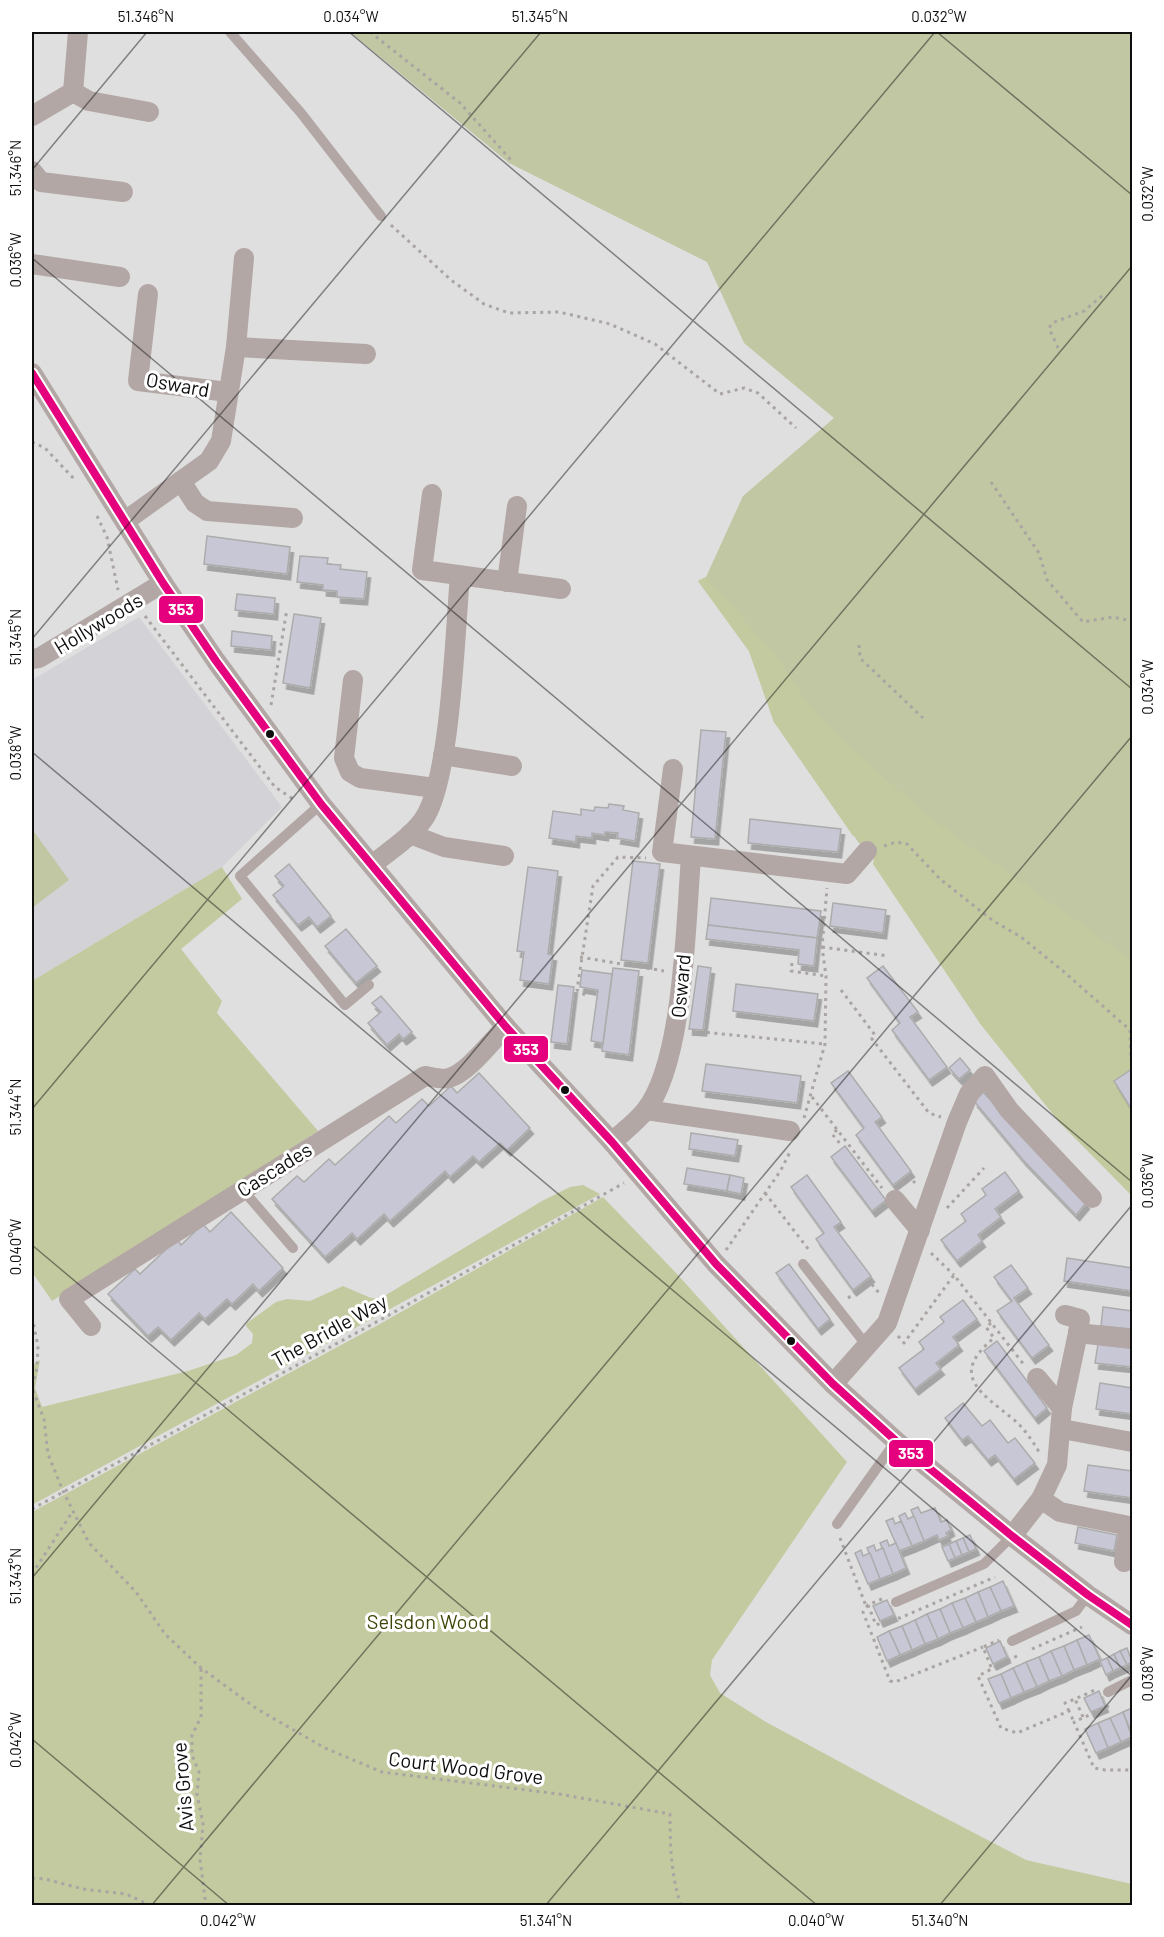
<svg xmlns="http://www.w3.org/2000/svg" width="1164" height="1937" viewBox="0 0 1164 1937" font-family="Barlow,sans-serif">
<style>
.built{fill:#d2d2d7}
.green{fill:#c1c7a2}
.forest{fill:#c4ca9f}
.building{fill:#c8c7d6;stroke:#acacac;stroke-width:1.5;filter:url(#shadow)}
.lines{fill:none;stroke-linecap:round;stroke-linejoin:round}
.path{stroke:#aaa4a2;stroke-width:3;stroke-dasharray:3 4.5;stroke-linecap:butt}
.lane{stroke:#b2a7a4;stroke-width:10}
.street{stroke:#b2a7a4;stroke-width:20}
.bus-1-casing{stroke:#fff;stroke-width:12}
.bus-1{stroke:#e5007d;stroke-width:8}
.ticks{fill:none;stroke:#0e0e0f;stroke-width:1.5;stroke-opacity:0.45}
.bus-dot{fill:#0e0e0f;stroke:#fff;stroke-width:2}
.labels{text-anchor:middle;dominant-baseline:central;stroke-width:6;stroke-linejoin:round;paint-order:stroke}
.street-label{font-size:20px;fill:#0e0e0f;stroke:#fff}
.park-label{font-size:20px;fill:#3f4507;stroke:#fff}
.line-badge{stroke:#fff;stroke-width:2}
.badge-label{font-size:16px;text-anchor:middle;font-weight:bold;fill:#fff}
.neatline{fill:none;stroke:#0e0e0f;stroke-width:2}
.ticks-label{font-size:15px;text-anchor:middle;fill:#0e0e0f}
</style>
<defs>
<filter id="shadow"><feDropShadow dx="3.5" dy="6" stdDeviation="0" flood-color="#0004"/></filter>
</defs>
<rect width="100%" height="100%" fill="#dfdfdf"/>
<polygon class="built" points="139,617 282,807 222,867 32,981 32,680"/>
<g class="green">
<polygon points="350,32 1132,32 1132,1019 859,843 774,722 749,651 698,581 706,577 743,496 834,418 744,343 707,262 509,163"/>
<polygon points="32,829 69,880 32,908"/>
</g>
<g class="forest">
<polygon points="706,577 776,656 809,705 855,752 930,818 1132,960 1132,1196 1060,1123 981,1025 873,864 874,858 856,836 853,836 774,722 749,651 698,581"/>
<polygon points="222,867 242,899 181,949 222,1001 217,1013 318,1131 52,1301 32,1272 32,981"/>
<polygon points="583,1185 600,1194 32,1505 32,1365 40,1360 35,1388 42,1407 188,1371 236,1355 252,1343 253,1334 246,1326 247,1323 276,1302 287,1299 310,1301 343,1286 371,1298 381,1298 542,1201 570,1187"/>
<polygon points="603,1197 677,1274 847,1462 712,1660 710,1675 720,1693 766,1722 905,1797 1026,1860 1132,1884 1132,1905 32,1905 32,1512 380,1324"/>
</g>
<g class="building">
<polygon points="207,536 290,547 287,574 204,564"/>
<polygon points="300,556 328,558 327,564 341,565 340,569 367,572 364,599 337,597 337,591 323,590 323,585 297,582"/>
<polygon points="237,594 275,598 274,614 235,610"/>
<polygon points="294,614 321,618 310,688 283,683"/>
<polygon points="232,631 272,636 271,650 231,646"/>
<polygon points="701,730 726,732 715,839 691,837"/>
<polygon points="609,804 624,806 623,810 639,813 635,841 617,838 618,833 605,832 605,835 592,833 592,838 576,836 576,842 549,838 553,811 581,815 581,809 594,811 595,807 608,808"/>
<polygon points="750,819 841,829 838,852 748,843"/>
<polygon points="633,861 660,864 648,963 621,960"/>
<polygon points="289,864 331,916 317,927 309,917 298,925 273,895 284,886 275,876"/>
<polygon points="528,867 558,871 548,954 553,955 549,984 520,980 524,952 517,951"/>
<polygon points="711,898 821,911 817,938 708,925"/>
<polygon points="833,903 886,910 883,933 830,926"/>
<polygon points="708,925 817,938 814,966 798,964 799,950 706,939"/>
<polygon points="346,929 377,966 356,983 325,946"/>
<polygon points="698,966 711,968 703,1030 689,1029"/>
<polygon points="883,966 918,1012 910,1017 947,1067 929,1080 892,1030 900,1023 867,978"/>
<polygon points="613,968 639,971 629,1055 602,1051"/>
<polygon points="582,970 612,974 603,1043 591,1041 598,990 580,987"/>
<polygon points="736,984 818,994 814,1021 733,1011"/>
<polygon points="558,985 574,987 567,1044 551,1042"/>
<polygon points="381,996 412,1032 403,1039 399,1034 387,1045 368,1023 381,1012 372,1003"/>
<polygon points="960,1058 970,1070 959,1079 949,1068"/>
<polygon points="706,1064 801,1076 797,1103 702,1091"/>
<polygon points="1132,1069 1132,1110 1114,1081"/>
<polygon points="848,1071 882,1117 875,1122 911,1171 893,1185 856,1135 864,1128 831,1083"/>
<polygon points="479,1073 530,1128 507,1150 500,1143 479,1162 473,1156 450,1177 445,1171 390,1221 384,1214 357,1239 352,1233 325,1257 272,1199 297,1176 304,1182 329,1159 335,1165 389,1116 396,1123 422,1099 429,1106 451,1086 457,1093"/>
<polygon points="983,1092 1086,1203 1076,1215 1023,1160 974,1101"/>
<polygon points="691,1133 738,1140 735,1156 689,1149"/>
<polygon points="845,1146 886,1200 872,1211 831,1157"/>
<polygon points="687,1168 730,1175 727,1191 684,1184"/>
<polygon points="1005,1172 1019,1191 995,1209 1001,1217 978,1235 982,1241 957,1261 941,1240 966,1221 961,1214 986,1195 982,1189"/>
<polygon points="730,1175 744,1178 741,1194 727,1191"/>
<polygon points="807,1175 841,1222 834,1227 871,1276 853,1290 816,1239 824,1233 791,1187"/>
<polygon points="231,1212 283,1268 259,1291 253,1284 232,1304 227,1299 205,1319 199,1313 171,1340 158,1327 148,1336 108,1294 135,1269 140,1274 177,1239 181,1245 203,1224 210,1232"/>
<polygon points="1067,1258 1132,1268 1132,1291 1064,1281"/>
<polygon points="789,1264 830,1319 818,1329 776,1273"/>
<polygon points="1011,1265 1028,1288 1014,1298 1049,1345 1032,1358 997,1311 1012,1301 994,1277"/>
<polygon points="963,1300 977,1319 953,1337 959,1345 936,1363 941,1369 915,1389 899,1368 924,1349 919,1342 944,1322 940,1317"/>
<polygon points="1103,1307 1132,1311 1132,1329 1101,1326"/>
<polygon points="997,1341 1047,1408 1035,1418 984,1351"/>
<polygon points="1098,1344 1132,1348 1132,1367 1095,1363"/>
<polygon points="1100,1383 1132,1388 1132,1414 1096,1409"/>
<polygon points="963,1403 982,1426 990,1420 1008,1443 1015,1438 1035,1463 1014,1479 995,1455 988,1460 968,1436 962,1440 945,1418"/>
<polygon points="1088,1465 1132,1471 1132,1498 1084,1491"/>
<polygon points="918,1507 921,1513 935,1508 941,1522 947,1520 951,1530 946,1533 948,1536 939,1540 937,1535 924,1541 911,1510"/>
<polygon points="905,1513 908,1519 914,1516 924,1541 912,1546 899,1516"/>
<polygon points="893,1518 895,1524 901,1521 912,1546 899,1551 886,1521"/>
<polygon points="1078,1527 1117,1535 1114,1551 1075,1543"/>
<polygon points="970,1535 976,1549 969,1552 963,1538"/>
<polygon points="963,1538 969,1552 962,1555 956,1541"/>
<polygon points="887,1540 889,1546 896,1543 906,1568 893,1574 880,1543"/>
<polygon points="956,1541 962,1555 955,1558 949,1544"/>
<polygon points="949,1544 955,1558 948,1561 942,1547"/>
<polygon points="874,1545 876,1551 883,1548 893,1574 880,1579 867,1548"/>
<polygon points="861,1550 863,1556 870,1553 880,1579 868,1584 855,1553"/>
<polygon points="1003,1581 1014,1606 1001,1611 990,1587"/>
<polygon points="990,1587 1001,1611 988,1617 978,1592"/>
<polygon points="978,1592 988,1617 976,1622 965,1598"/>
<polygon points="965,1598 976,1622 963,1628 952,1603"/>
<polygon points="887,1600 894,1615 880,1621 873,1606"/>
<polygon points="952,1603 963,1628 950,1633 940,1609"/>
<polygon points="940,1609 950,1633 938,1639 927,1614"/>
<polygon points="927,1614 938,1639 925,1644 915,1620"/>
<polygon points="915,1620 925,1644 912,1650 902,1626"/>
<polygon points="902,1626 912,1650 900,1655 889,1631"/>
<polygon points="889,1631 900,1655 887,1661 877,1637"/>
<polygon points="1089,1635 1100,1659 1087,1665 1077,1640"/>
<polygon points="1077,1640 1087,1665 1074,1670 1064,1646"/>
<polygon points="1000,1641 1007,1657 993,1664 986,1648"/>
<polygon points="1064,1646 1074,1670 1062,1676 1051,1651"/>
<polygon points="1127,1648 1132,1662 1127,1665 1120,1651"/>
<polygon points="1051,1651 1062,1676 1049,1681 1039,1657"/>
<polygon points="1120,1651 1127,1665 1120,1668 1114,1654"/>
<polygon points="1114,1654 1120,1668 1113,1671 1107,1658"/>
<polygon points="1039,1657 1049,1681 1037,1687 1026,1662"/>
<polygon points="1107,1658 1113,1671 1106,1675 1100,1661"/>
<polygon points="1026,1662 1037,1687 1024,1692 1013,1668"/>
<polygon points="1013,1668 1024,1692 1011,1698 1001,1674"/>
<polygon points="1001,1674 1011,1698 999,1703 988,1679"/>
<polygon points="1099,1691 1105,1706 1091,1712 1084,1698"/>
<polygon points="1132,1708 1132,1734 1123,1712"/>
<polygon points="1123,1712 1132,1737 1121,1742 1110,1718"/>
<polygon points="1110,1718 1121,1742 1108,1748 1098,1723"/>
<polygon points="1098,1723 1108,1748 1096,1753 1085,1729"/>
</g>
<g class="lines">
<g class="path">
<polyline points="370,32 460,103 511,160"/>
<polyline points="391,225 451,280 484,304 509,313 559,312 610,324 655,344 720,394 744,388 758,393 796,428"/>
<polyline points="1058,348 1049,328 1052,323 1084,311 1103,295"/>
<polyline points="32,442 45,448 75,480"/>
<polyline points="991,482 1039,553 1047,580 1083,622 1113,617 1132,621"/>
<polyline points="97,516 107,537 118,590"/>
<polyline points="145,616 275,787 293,799"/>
<polyline points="859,645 860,658 923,718"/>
<polyline points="271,705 287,609"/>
<polyline points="884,846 896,842 907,844 940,879 992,920 1021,937 1063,971 1130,1030 1131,1061"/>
<polyline points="822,947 888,956"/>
<polyline points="580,957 664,971"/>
<polyline points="792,963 791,971 826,976"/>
<polyline points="841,990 875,1035 872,1039 929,1113 941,1117"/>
<polyline points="585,995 577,990 593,886 618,857 646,858"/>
<polyline points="692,1031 825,1044"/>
<polyline points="812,1097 882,1188"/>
<polyline points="804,1118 825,1044 826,976 822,947 827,888"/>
<polyline points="837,1130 832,1134 842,1146"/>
<polyline points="902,1183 910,1177 915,1183"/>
<polyline points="765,1193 809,1250"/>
<polyline points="947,1208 984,1168"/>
<polyline points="726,1250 781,1170 791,1150"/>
<polyline points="931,1253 954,1275"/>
<polyline points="848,1298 870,1282 879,1293"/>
<path d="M32,1317L38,1346L37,1368L32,1388L44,1419L48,1454L63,1491L89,1543L136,1592L165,1634L201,1668L257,1709L325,1748L382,1772L559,1794L670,1814C670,1846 671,1875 681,1906"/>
<path d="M991,1323L986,1327L994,1338C949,1375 980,1392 1013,1419C1024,1428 1032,1440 1039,1452"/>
<polyline points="898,1336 904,1343 954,1275 1025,1366"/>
<polyline points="1040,1359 1052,1349"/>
<polyline points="32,1509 380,1320 624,1183"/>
<polyline points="840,1538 866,1606"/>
<polyline points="32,1574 73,1511"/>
<polyline points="882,1599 868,1605 876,1625 894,1618 900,1618 995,1577"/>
<polyline points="868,1605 863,1612 890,1681 895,1682 983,1647"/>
<polyline points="1032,1649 1082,1627"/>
<polyline points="1017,1656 978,1676 1001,1728 1017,1733 1069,1711 1074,1722"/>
<polyline points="991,1667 983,1647 999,1640"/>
<polyline points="201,1669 201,1717 192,1735 192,1755 199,1772 197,1794 203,1824 200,1860 206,1906"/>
<polyline points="1109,1706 1074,1722 1094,1768 1105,1770 1132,1770"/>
<polyline points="1069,1711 1065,1703 1075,1699"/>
<polyline points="1083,1717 1075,1699 1095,1690"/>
<polyline points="32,1878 45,1879 83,1889 126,1894 152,1906"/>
</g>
<g class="lane">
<polyline points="230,32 301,113 381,216"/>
<polyline points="321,804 240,876 345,1005 369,985"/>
<polyline points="242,1189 293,1248"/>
<polyline points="803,1264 867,1346"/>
<polyline points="837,1524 896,1441"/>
<polyline points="896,1602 984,1564 1012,1536"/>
<polyline points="1012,1641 1076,1611 1088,1595"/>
<polyline points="1108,1692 1132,1680"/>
</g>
<g class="street">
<polyline points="73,92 89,101 149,112"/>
<polyline points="73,92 78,32"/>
<polyline points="32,116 73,92"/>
<polyline points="32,171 41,182 123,192"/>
<polyline points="32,264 120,277"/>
<polyline points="148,294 138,381 228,392"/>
<polyline points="236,347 366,354"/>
<polyline points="32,373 163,583 216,661 321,804 506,1027 612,1142 716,1264 833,1384 896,1441 1012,1536 1088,1595 1132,1625"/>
<polyline points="181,481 195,503 207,511 293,518"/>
<polyline points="432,494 422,570 561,589"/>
<polyline points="125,521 209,461 221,441 236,347 244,258"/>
<polyline points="507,582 517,506"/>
<polyline points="32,659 39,658 163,583"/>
<polyline points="353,680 344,758 350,772 360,778 435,788"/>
<polyline points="443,755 512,766"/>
<polyline points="673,769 662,852 847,874 867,851"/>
<polyline points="410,834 444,847 504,856"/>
<path d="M372,865C389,851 410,838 423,820C451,782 455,629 460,576"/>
<polyline points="646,1110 790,1131"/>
<path d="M612,1142C623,1132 636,1122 645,1111C684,1064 686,919 691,857"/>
<polyline points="895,1200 920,1230"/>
<polyline points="1065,1315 1080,1319 1078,1333"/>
<path d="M91,1326L69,1299L425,1076C432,1077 442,1080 449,1078C469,1072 490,1042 506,1027"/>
<polyline points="1037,1378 1062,1408"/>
<polyline points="833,1384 887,1323 957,1122 969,1094 985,1076 1009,1110 1092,1198"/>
<polyline points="1062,1429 1132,1442"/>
<polyline points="1041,1499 1060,1512 1129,1526 1124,1562"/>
<polyline points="1012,1536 1041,1499 1057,1465 1062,1408 1078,1333 1132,1339"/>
</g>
<g class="bus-1-casing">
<polyline id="bus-1" points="32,373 163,583 216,661 321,804 506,1027 612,1142 716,1264 833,1384 896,1441 1012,1536 1088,1595 1132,1625"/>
</g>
<use href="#bus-1" class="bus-1"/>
</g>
<path class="ticks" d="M349,32L1132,689M937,32L1132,195M32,170L147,32M32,258L1132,1182M32,639L541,32M32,752L1132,1676M32,1109L935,32M32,1245L818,1906M32,1578L1132,266M32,1739L230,1906M151,1906L1132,736M545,1906L1132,1205M939,1906L1132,1675"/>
<g class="bus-dot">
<circle cx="270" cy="734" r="5"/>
<circle cx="565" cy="1090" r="5"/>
<circle cx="791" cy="1341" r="5"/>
</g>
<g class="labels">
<g class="street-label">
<text transform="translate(178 384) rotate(10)">Osward</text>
<text transform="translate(98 623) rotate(-31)">Hollywoods</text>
<text transform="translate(680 986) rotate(-85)">Osward</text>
<text transform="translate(274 1169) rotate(-32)">Cascades</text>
<text transform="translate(329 1330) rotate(-29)">The Bridle Way</text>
<text transform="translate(466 1767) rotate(7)">Court Wood Grove</text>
<text transform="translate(182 1787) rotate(-95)">Avis Grove</text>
</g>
<g class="park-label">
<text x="428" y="1621">Selsdon Wood</text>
</g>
</g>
<g class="line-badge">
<rect x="158" y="595" width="46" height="29" rx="6" fill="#e5007d"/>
<rect x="503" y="1035" width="46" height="28" rx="6" fill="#e5007d"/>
<rect x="888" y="1439" width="46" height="29" rx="6" fill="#e5007d"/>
</g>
<g class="badge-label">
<text x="181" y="615">353</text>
<text x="526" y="1055">353</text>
<text x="911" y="1459">353</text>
</g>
<rect width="1164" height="1937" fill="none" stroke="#ffffff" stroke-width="66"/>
<rect x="33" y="33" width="1098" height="1871" class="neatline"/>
<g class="ticks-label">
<text x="146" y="22">51.346°N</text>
<text x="351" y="22">0.034°W</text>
<text x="540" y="22">51.345°N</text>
<text x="939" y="22">0.032°W</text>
<text transform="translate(16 168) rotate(-90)" y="5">51.346°N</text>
<text transform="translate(1148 194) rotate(-90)" y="5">0.032°W</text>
<text transform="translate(16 260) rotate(-90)" y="5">0.036°W</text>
<text transform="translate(16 637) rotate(-90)" y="5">51.345°N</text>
<text transform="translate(1148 687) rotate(-90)" y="5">0.034°W</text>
<text transform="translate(16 753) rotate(-90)" y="5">0.038°W</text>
<text transform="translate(16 1107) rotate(-90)" y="5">51.344°N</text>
<text transform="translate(1148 1181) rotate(-90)" y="5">0.036°W</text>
<text transform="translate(16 1247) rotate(-90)" y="5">0.040°W</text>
<text transform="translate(16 1576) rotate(-90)" y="5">51.343°N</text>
<text transform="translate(1148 1674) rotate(-90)" y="5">0.038°W</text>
<text transform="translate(16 1740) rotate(-90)" y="5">0.042°W</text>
<text x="228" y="1926">0.042°W</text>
<text x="546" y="1926">51.341°N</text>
<text x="816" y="1926">0.040°W</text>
<text x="940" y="1926">51.340°N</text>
</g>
</svg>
